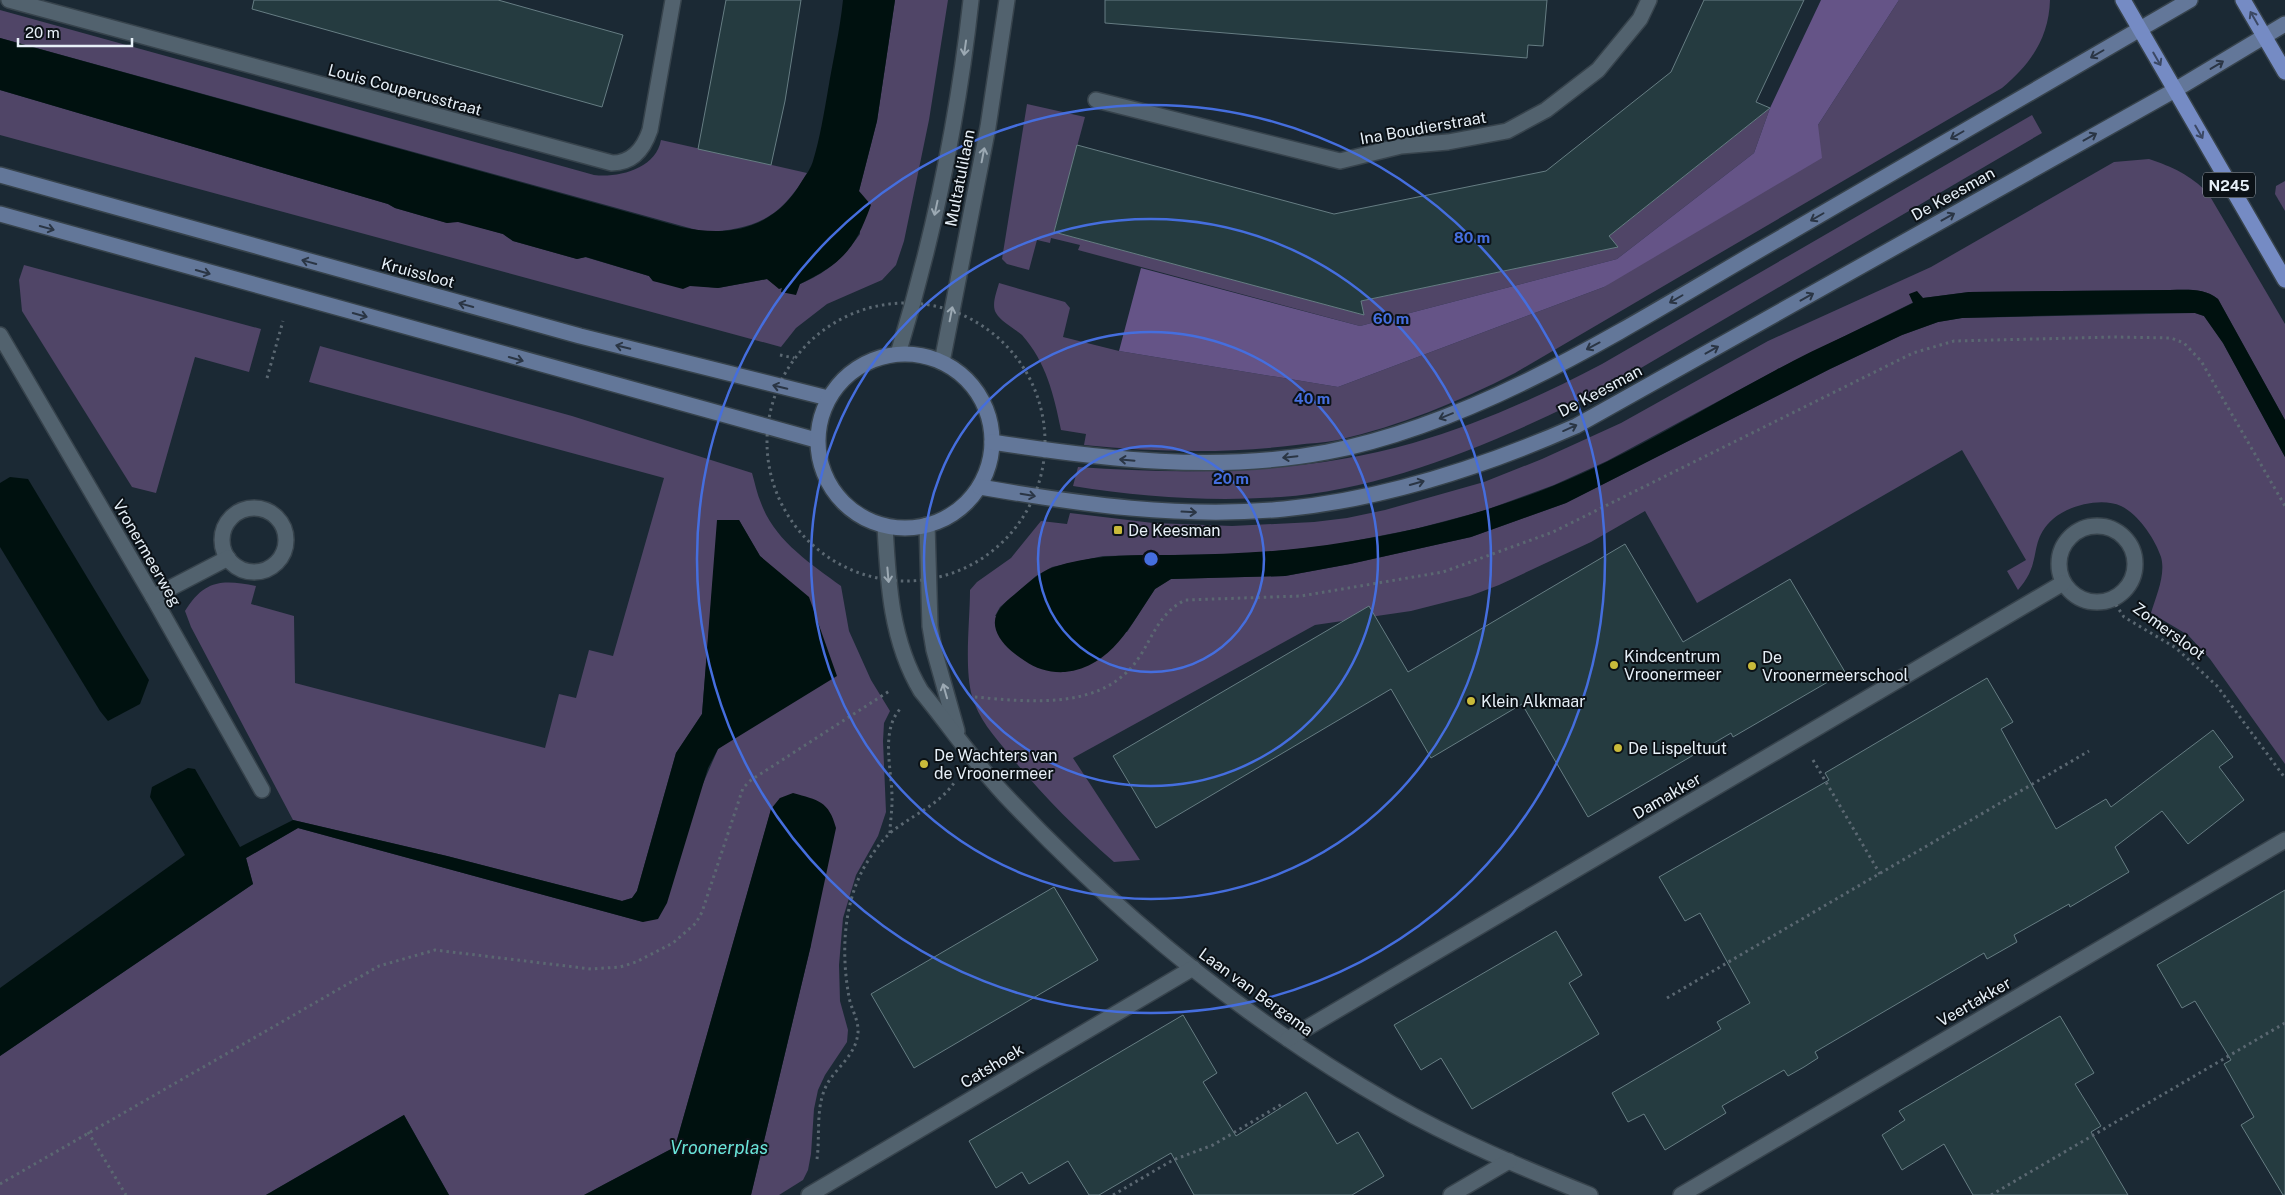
<svg xmlns="http://www.w3.org/2000/svg" width="2285" height="1195" viewBox="0 0 2285 1195" font-family="'Public Sans',sans-serif">
<style>
.green{fill:#504567}
.forest{fill:#655487}
.water{fill:#00110f}
.building{fill:#253b40;stroke:#667d83}
.lines{fill:none;stroke-linecap:round;stroke-linejoin:round}
.street-casing{stroke:#37434c;stroke-width:18}
.secondary-casing{stroke:#37434c;stroke-width:18}
.primary-casing{stroke:#37434c;stroke-width:18}
.path{stroke:#5b6872;stroke-width:3;stroke-dasharray:2.5 4;stroke-linecap:butt}
.street{stroke:#52626e;stroke-width:15}
.secondary{stroke:#637799;stroke-width:15}
.primary{stroke:#758bc4;stroke-width:15}
.oneway{stroke:#3b4864}
.oneway2{stroke:#9ca9b3}
.oneway3{stroke:#2a3544}
.ring{fill:none;stroke:#456ede;stroke-width:2.5}
.poi-dot{fill:#c9ba3a;stroke:#0b1116;stroke-width:2}
.labels{text-anchor:middle;dominant-baseline:central;stroke-width:4;stroke-linejoin:round;paint-order:stroke}
.shield{fill:#0b1116;stroke:#a5adb4;stroke-width:1}
.shield-label{font-size:15px;font-weight:bold;fill:#e7f0f8}
.street-label{font-size:16px;fill:#e7f0f8;stroke:#0b1116}
.poi-label{font-size:16px;fill:#e7f0f8;stroke:#0b1116;text-anchor:start}
.water-label{font-size:18px;font-style:italic;fill:#69e5d9;stroke:#0b1116}
.centre{fill:#456ede;stroke:#0b1116;stroke-width:2.5}
.ring-label{font-size:15px;text-anchor:middle;font-weight:bold;fill:#456ede;stroke:#0b1116;stroke-width:4;stroke-linejoin:round;paint-order:stroke}
</style>
<rect width="100%" height="100%" fill="#1b2934"/>
<g class="green">
<path d="M895,0H948L929,120L904,241L896,265L882,280L827,304L796,328L781,347L0,135V90L388,204L395,208L447,223L458,221L503,234L513,241L577,259L585,257L649,276L653,281L718,288L767,279L779,288H782L781,292C819,277 836,268 860,234L859,191L877,121Z"/>
<path d="M1899,0H2050C2049,38 2030,65 2002,88L1515,373C1458,402 1400,426 1338,440C1324,443 1310,443 1296,445C1225,454 1155,452 1084,445L1086,434L1061,430C1054,395 1046,362 1022,335C1014,328 1001,322 996,313C991,305 997,291 999,283L1065,302L1070,308L1063,337L1119,351L1338,387L1604,287L1818,125Z"/>
<path d="M0,10L594,175C618,178 656,169 661,140L807,173C781,218 755,230 704,232L0,38Z"/>
<polygon points="1027,104 1085,117 1054,232 1364,315 1361,301 1617,247 1609,236 1770,108 1754,153 1617,259 1360,326 1078,250 1080,245 1051,238 1050,243 1037,240 1029,270 1007,264 1002,259"/>
<path d="M2032,115L2042,133L1617,382C1517,433 1394,489 1281,497C1211,502 1142,497 1073,486L1078,467C1189,475 1304,474 1413,443C1479,424 1541,396 1602,364Z"/>
<path d="M2149,159C2173,167 2190,175 2208,193L2285,324V420L2218,299C2204,288 2188,290 2170,290L1969,292L1923,298L1909,294L1914,302L1780,368L1607,461L1554,485L1483,511L1415,529L1333,545L1289,550L1239,554L1103,556L1052,567L1036,576L1000,607L995,616L1127,632L1155,589L1171,579L1285,576L1350,564L1471,537L1566,503L1830,369L1902,335L1938,322L1962,318L2195,313L2204,316L2223,343L2285,457V764L2210,659L2188,635L2151,613C2156,596 2166,575 2161,557C2155,539 2139,515 2121,506C2102,497 2069,505 2053,519C2032,538 2039,553 2029,574C2026,580 2022,585 2018,590L2007,571L2026,560L1962,450L1697,603L1645,511L1591,542L1499,585L1470,596L1411,611L1315,625L1073,758L1140,860L1114,862C1075,828 1040,793 1008,753C994,736 978,718 972,696C964,668 970,620 970,590L977,582L1011,558L1041,521L1067,524L1070,513L1153,523L1232,526L1314,522L1347,518L1385,510L1484,482L1542,459L1621,423L1768,341L1931,267L2114,162Z"/>
<polygon points="2285,181 2285,211 2275,194 2276,186"/>
<polygon points="24,265 261,329 249,372 195,357 156,493 132,487 22,311 19,280"/>
<path d="M320,346L572,416L752,473C755,483 757,494 761,503C775,541 810,563 841,586L849,631L871,680L890,711L884,723L883,741L886,812L878,836L856,875L843,918L839,965L840,1001L848,1030L847,1042L825,1075L818,1090L814,1109L811,1154L808,1170L803,1180L779,1195H751L811,945L780,798L771,810L675,1147L584,1195H449L404,1115L266,1195H0V1056L253,884L246,858L298,828L643,922L718,749L739,734L776,572L760,556L739,520H718L702,714L676,753L637,891L632,898L622,901L447,856L293,820L191,627L185,611C204,580 222,579 256,586L251,604L294,616L295,683L545,748L559,694L576,698L589,650L613,656L664,478L309,382Z"/>
</g>
<polygon class="forest" points="1821,0 1899,0 1818,125 1822,158 1604,287 1338,387 1119,351 1141,268 1360,326 1617,259 1754,153 1770,108"/>
<g class="water">
<path d="M843,0H895L877,121L859,191L871,205C855,249 843,263 800,284L796,295L781,292L782,288L779,289L767,279L718,288L690,286L683,289L653,281L649,276L586,257L577,259L513,241L503,234L458,222L447,223L395,208L388,204L0,90V38L681,227C731,238 775,228 802,181C806,175 811,168 813,161C820,138 824,113 828,90C833,60 840,30 843,0Z"/>
<path d="M2170,290C2188,290 2204,288 2218,299L2285,420V457L2223,343L2204,316L2195,313H2146L1962,318L1938,322L1902,335L1830,369L1566,503L1471,537L1350,564L1285,576L1171,579L1155,589C1131,624 1112,667 1065,672C1051,673 1036,669 1025,661C1014,654 1000,643 996,630C991,614 1003,604 1014,595C1026,585 1039,572 1054,567C1093,554 1134,555 1175,555C1218,554 1261,553 1303,548C1389,538 1473,518 1553,486C1630,455 1702,409 1776,370C1820,346 1868,326 1913,303L1909,294L1917,291L1923,298L1969,292Z"/>
<polygon points="10,477 28,479 149,680 140,704 108,721 100,711 0,547 0,483"/>
<polygon points="717,520 739,520 760,556 809,597 837,676 718,749 708,768 667,903 658,919 643,922 298,828 246,858 253,884 0,1056 0,988 185,855 150,797 152,787 188,768 195,769 240,847 293,820 447,856 622,901 632,898 637,891 676,753 702,714"/>
<path d="M793,793C818,800 829,801 836,828L811,945L751,1195H584L675,1147L771,809L780,798Z"/>
<polygon points="404,1115 449,1195 266,1195"/>
</g>
<g class="building">
<polygon points="254,0 498,0 623,35 602,107 252,9"/>
<polygon points="726,0 801,0 785,101 771,165 698,149"/>
<polygon points="1105,0 1547,0 1543,46 1528,45 1527,58 1105,23"/>
<polygon points="1704,0 1804,0 1756,102 1770,108 1609,236 1618,247 1361,301 1364,315 1054,232 1077,145 1334,214 1546,171 1671,72"/>
<polygon points="1625,544 1683,642 1790,579 1845,672 1733,737 1731,733 1588,817 1522,704 1431,758 1391,689 1156,828 1113,756 1369,606 1408,672"/>
<polygon points="1987,678 2013,722 2001,729 2056,829 2106,799 2111,807 2213,730 2233,757 2219,767 2244,800 2188,844 2162,811 2115,847 2129,872 2070,907 2069,904 2014,935 2017,942 1987,959 1984,953 1815,1052 1818,1058 1804,1067 1788,1076 1784,1070 1722,1106 1726,1113 1665,1150 1644,1114 1628,1122 1612,1093 1721,1029 1717,1022 1750,1003 1700,913 1685,921 1659,877 1829,780 1825,773"/>
<polygon points="1054,887 1098,960 914,1068 871,994"/>
<polygon points="2285,890 2285,1195 2283,1195 2241,1125 2254,1117 2224,1064 2231,1060 2195,1001 2182,1008 2157,965"/>
<polygon points="1556,931 1582,975 1569,983 1599,1034 1472,1109 1441,1058 1421,1070 1394,1025"/>
<polygon points="1183,1015 1217,1073 1203,1082 1236,1136 1306,1092 1337,1144 1358,1132 1384,1176 1352,1195 1194,1195 1171,1153 1099,1195 1089,1195 1068,1161 1029,1184 1022,1172 996,1188 969,1141"/>
<polygon points="2060,1016 2094,1073 2075,1084 2101,1126 2091,1132 2128,1195 1973,1195 1944,1144 1902,1170 1882,1135 1905,1120 1899,1111"/>
</g>
<g class="lines">
<g class="street-casing">
<g id="street">
<path d="M9,0L612,163C633,163 644,148 650,130L673,0"/>
<polyline points="1096,100 1340,161 1401,146 1448,142 1507,131 1546,110 1598,70 1640,19 1649,0"/>
<polyline points="0,335 153,597 262,790"/>
<path d="M898,354C933,239 958,120 971,0"/>
<polyline points="942,362 988,127 1007,0"/>
<circle cx="254" cy="540" r="32"/>
<polyline points="927,525 930,626 934,650 957,731"/>
<path d="M885,526C888,584 891,641 921,691C949,725 974,762 1004,794C1117,914 1248,1022 1392,1104C1455,1140 1523,1168 1590,1195"/>
<circle cx="2097" cy="564" r="38"/>
<polyline points="153,597 228,558"/>
<polyline points="1288,1039 2063,583"/>
<polyline points="809,1195 1193,968"/>
<polyline points="1451,1195 1509,1161"/>
<polyline points="1681,1195 2285,840"/>
</g>
</g>
<g class="secondary-casing">
<g id="secondary">
<polyline points="0,175 580,336 828,398"/>
<polyline points="0,214 816,440"/>
<circle cx="905" cy="441" r="87"/>
<path d="M992,442C1103,459 1216,473 1327,452C1478,423 1624,329 1756,252C1901,168 2045,84 2190,0"/>
<path d="M980,487C1079,504 1182,519 1284,509C1385,499 1483,467 1576,426L2175,90L2285,24"/>
</g>
</g>
<g class="primary-casing">
<g id="primary">
<polyline points="2123,0 2285,280"/>
<polyline points="2243,0 2285,72"/>
</g>
</g>
<g class="path">
<circle cx="906" cy="442" r="139"/>
<polyline points="780,355 794,358"/>
<polyline points="267,378 283,321"/>
<polyline points="2112,599 2124,617 2176,648 2217,686 2285,778"/>
<path d="M975,697C1031,702 1105,711 1140,656C1154,634 1160,613 1185,600L1301,596L1443,572L1553,532L1913,353L1954,341L2115,337L2171,338L2184,343L2201,361L2285,506"/>
<polyline points="1813,760 1880,874"/>
<path d="M890,833C890,823 892,812 892,802C893,773 879,731 901,708"/>
<polyline points="1667,998 2089,751"/>
<polyline points="88,1132 126,1195"/>
<path d="M817,1159C820,1137 816,1112 824,1091C832,1069 855,1059 858,1033C859,1020 851,1009 849,997C841,953 843,903 866,864C875,850 884,836 898,827C920,811 941,803 956,780"/>
<polyline points="0,1184 379,966 435,950 591,969 620,967 636,962 673,943 696,923 702,912 743,788 751,780 891,690"/>
<polyline points="1113,1195 1173,1160 1213,1145 1282,1104"/>
<polyline points="1991,1195 2285,1023"/>
</g>
<use href="#street" class="street"/>
<use href="#secondary" class="secondary"/>
<use href="#primary" class="primary"/>
</g>
<defs><path id="oneway-shaft" d="M-6 0H5M1.5-3L5.5 0L1.5 3" fill="none" stroke-width="1.6" stroke-linecap="round" stroke-linejoin="round" transform="scale(1.25)"/></defs>
<g class="oneway">
<use href="#oneway-shaft" transform="translate(2254 18) rotate(-120)"/>
<use href="#oneway-shaft" transform="translate(2157 59) rotate(60)"/>
<use href="#oneway-shaft" transform="translate(2199 132) rotate(60)"/>
</g>
<g class="oneway2">
<use href="#oneway-shaft" transform="translate(965 48) rotate(98)"/>
<use href="#oneway-shaft" transform="translate(983 155) rotate(-79)"/>
<use href="#oneway-shaft" transform="translate(936 208) rotate(102)"/>
<use href="#oneway-shaft" transform="translate(951 314) rotate(-79)"/>
<use href="#oneway-shaft" transform="translate(888 575) rotate(85)"/>
<use href="#oneway-shaft" transform="translate(945 691) rotate(-106)"/>
</g>
<g class="oneway3">
<use href="#oneway-shaft" transform="translate(2097 54) rotate(150)"/>
<use href="#oneway-shaft" transform="translate(2217 65) rotate(-31)"/>
<use href="#oneway-shaft" transform="translate(1957 135) rotate(150)"/>
<use href="#oneway-shaft" transform="translate(2090 137) rotate(-29)"/>
<use href="#oneway-shaft" transform="translate(1817 217) rotate(150)"/>
<use href="#oneway-shaft" transform="translate(1948 217) rotate(-29)"/>
<use href="#oneway-shaft" transform="translate(47 228) rotate(15)"/>
<use href="#oneway-shaft" transform="translate(309 262) rotate(-165)"/>
<use href="#oneway-shaft" transform="translate(203 272) rotate(16)"/>
<use href="#oneway-shaft" transform="translate(1807 297) rotate(-29)"/>
<use href="#oneway-shaft" transform="translate(1676 299) rotate(150)"/>
<use href="#oneway-shaft" transform="translate(466 305) rotate(-165)"/>
<use href="#oneway-shaft" transform="translate(360 315) rotate(16)"/>
<use href="#oneway-shaft" transform="translate(1593 346) rotate(152)"/>
<use href="#oneway-shaft" transform="translate(623 347) rotate(-166)"/>
<use href="#oneway-shaft" transform="translate(1712 350) rotate(-29)"/>
<use href="#oneway-shaft" transform="translate(516 359) rotate(16)"/>
<use href="#oneway-shaft" transform="translate(780 387) rotate(-167)"/>
<use href="#oneway-shaft" transform="translate(1446 416) rotate(158)"/>
<use href="#oneway-shaft" transform="translate(1570 428) rotate(-24)"/>
<use href="#oneway-shaft" transform="translate(1290 457) rotate(174)"/>
<use href="#oneway-shaft" transform="translate(1127 460) rotate(-175)"/>
<use href="#oneway-shaft" transform="translate(1417 483) rotate(-16)"/>
<use href="#oneway-shaft" transform="translate(1028 495) rotate(10)"/>
<use href="#oneway-shaft" transform="translate(1189 512) rotate(3)"/>
</g>
<g class="ring">
<circle cx="1151" cy="559" r="113"/>
<circle cx="1151" cy="559" r="227"/>
<circle cx="1151" cy="559" r="340"/>
<circle cx="1151" cy="559" r="454"/>
</g>
<g class="poi-dot">
<rect x="1113" y="525" width="10" height="10" rx="2.5"/>
<circle cx="1614" cy="665" r="5"/>
<circle cx="1752" cy="666" r="5"/>
<circle cx="1471" cy="701" r="5"/>
<circle cx="1618" cy="748" r="5"/>
<circle cx="924" cy="764" r="5"/>
</g>
<g class="labels">
<rect class="shield" x="2203" y="172.5" width="52" height="25" rx="4"/>
<g class="shield-label">
<text x="2229" y="185">N245</text>
</g>
<g class="street-label">
<text transform="translate(405 90) rotate(15)">Louis Couperusstraat</text>
<text transform="translate(1423 128) rotate(-10)">Ina Boudierstraat</text>
<text transform="translate(960 178) rotate(-79)">Multatulilaan</text>
<text transform="translate(1953 194) rotate(-29)">De Keesman</text>
<text transform="translate(418 273) rotate(15)">Kruissloot</text>
<text transform="translate(1600 391) rotate(-28)">De Keesman</text>
<text transform="translate(147 553) rotate(60)">Vronermeerweg</text>
<text transform="translate(2169 631) rotate(36)">Zomersloot</text>
<text transform="translate(1667 796) rotate(-30)">Damakker</text>
<text transform="translate(1256 992) rotate(36)">Laan van Bergama</text>
<text transform="translate(1974 1002) rotate(-30)">Veertakker</text>
<text transform="translate(992 1066) rotate(-31)">Catshoek</text>
</g>
<g class="poi-label">
<text x="1128" y="530">De Keesman</text>
<text x="1624" y="656">Kindcentrum<tspan x="1624" dy="18">Vroonermeer</tspan></text>
<text x="1762" y="657">De<tspan x="1762" dy="18">Vroonermeerschool</tspan></text>
<text x="1481" y="701">Klein Alkmaar</text>
<text x="1628" y="748">De Lispeltuut</text>
<text x="934" y="755">De Wachters van<tspan x="934" dy="18">de Vroonermeer</tspan></text>
</g>
<g class="water-label">
<text x="719" y="1147">Vroonerplas</text>
</g>
</g>
<circle cx="1151" cy="559" r="8" class="centre"/>
<g class="ring-label">
<text x="1472" y="243">80 m</text>
<text x="1391" y="324">60 m</text>
<text x="1312" y="404">40 m</text>
<text x="1231" y="484">20 m</text>
</g>
<path d="M18 38v8h114v-8" fill="none" stroke="#e7f0f8" stroke-width="2.5"/>
<text x="25" y="38" font-size="15" fill="#e7f0f8" stroke="#0b1116" stroke-width="4" paint-order="stroke">20 m</text>
</svg>
